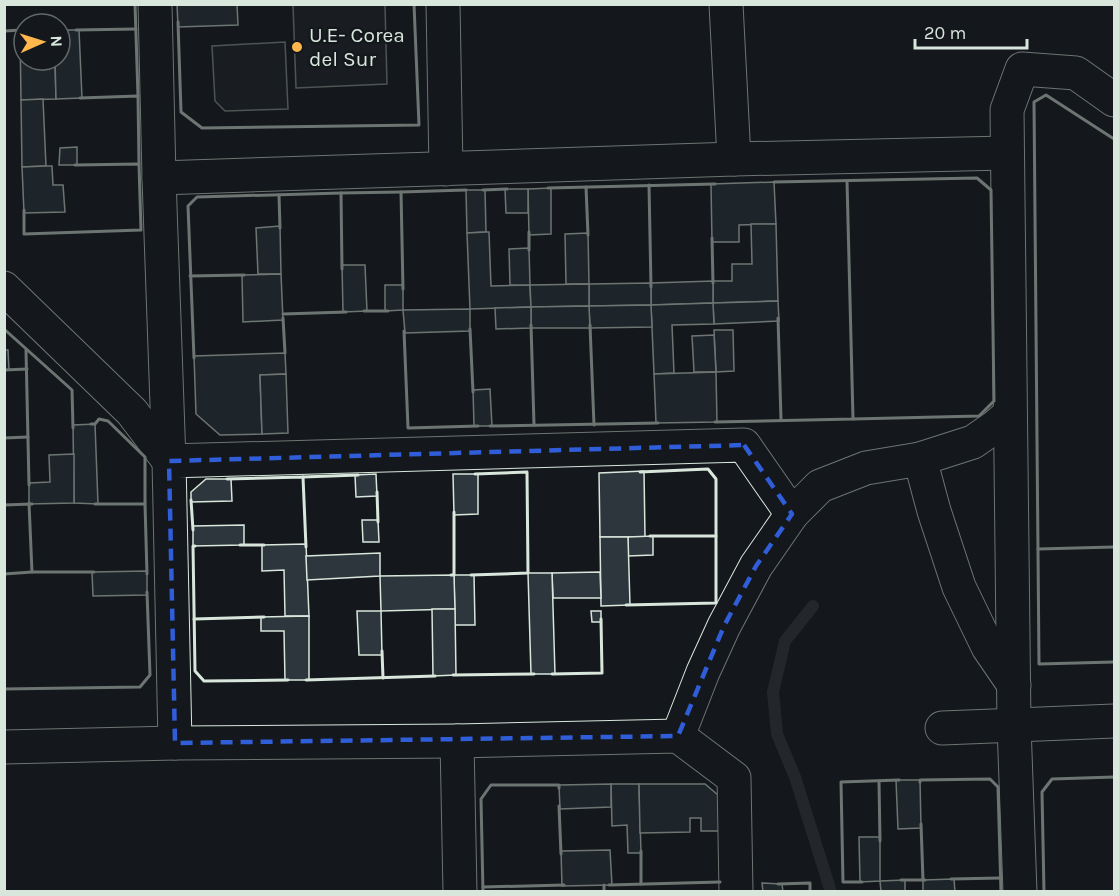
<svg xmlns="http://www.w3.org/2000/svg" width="1119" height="896" viewBox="0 0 1119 896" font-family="Karla,sans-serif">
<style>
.green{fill:#202428;stroke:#939e99;stroke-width:1.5}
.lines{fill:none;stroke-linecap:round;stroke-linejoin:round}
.stream{stroke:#363b3e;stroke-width:12}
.building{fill:#2c363c;stroke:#d8e6dc;stroke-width:1.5}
.minor-casing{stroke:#d8e6dc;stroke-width:35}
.minor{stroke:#14181c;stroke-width:33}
.wall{stroke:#d8e6dc;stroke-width:3}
.marked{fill:none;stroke:#305dd8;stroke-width:4.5;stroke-dasharray:12 8;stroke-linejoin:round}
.poi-dot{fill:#ffb74d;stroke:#14181c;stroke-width:2}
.labels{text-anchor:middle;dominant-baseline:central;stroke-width:4.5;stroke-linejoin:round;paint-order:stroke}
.poi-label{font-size:21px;fill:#d8e6dc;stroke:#14181c;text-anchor:start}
</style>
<rect width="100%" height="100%" fill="#14181c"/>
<g class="green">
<polygon points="293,5 385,5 387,84 296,88"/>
<polygon points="285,42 288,109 225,111 215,101 212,46"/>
</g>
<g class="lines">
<polyline class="stream" points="813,606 785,641 773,692 777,734 795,777 831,892"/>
</g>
<g class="building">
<polygon points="177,4 237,4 238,25 178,27"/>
<polygon points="24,30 24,60 55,60 56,99 21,100 20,31"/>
<polygon points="60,30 79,30 82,98 56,99 55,60 60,60"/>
<polygon points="43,99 46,166 22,167 21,100"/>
<polygon points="77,147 77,165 59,165 60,148"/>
<polygon points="46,166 52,166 53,185 63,185 65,212 24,213 22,167"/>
<polygon points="774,182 776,224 739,225 739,242 712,242 711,184"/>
<polygon points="551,188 551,234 529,235 528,189"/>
<polygon points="505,189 528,189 528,213 506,213"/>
<polygon points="466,190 485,190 486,232 467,233"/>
<polygon points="751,224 776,224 778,301 713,303 713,281 732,281 732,264 752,264"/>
<polygon points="280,226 281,274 258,274 256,228"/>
<polygon points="486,232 489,232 491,286 530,285 531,307 470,309 467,233"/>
<polygon points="588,233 589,284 566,284 565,234"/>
<polygon points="529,248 530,285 510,285 509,249"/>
<polygon points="342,265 365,265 367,311 343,312"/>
<polygon points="281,274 283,320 243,322 242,275"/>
<polygon points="713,281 713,303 651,305 651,283"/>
<polygon points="651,283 651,305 589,306 589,284"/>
<polygon points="589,284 589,306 531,307 530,285"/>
<polygon points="385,285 403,285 403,310 385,311"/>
<polygon points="778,301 779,321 714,324 713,303"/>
<polygon points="713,303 714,324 672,325 674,373 654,374 651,305"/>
<polygon points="651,305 652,327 590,328 589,306"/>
<polygon points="589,306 590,328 531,328 531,307"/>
<polygon points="531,307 531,328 496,329 495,308"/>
<polygon points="470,309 470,331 405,333 403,310"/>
<polygon points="714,330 733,330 734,371 716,372"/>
<polygon points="714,335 716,372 694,372 692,336"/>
<polygon points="4,350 8,350 9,370 4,370"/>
<polygon points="285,353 286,374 260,375 262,434 220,435 196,414 194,356"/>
<polygon points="716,372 717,422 656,423 654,374"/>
<polygon points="286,374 288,433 262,434 260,375"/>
<polygon points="490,389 492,426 474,426 473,390"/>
<polygon points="95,424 98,504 74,503 73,425"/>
<polygon points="74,454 74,503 29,504 29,483 50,482 49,455"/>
<polygon points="644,471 645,537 600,537 599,473"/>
<polygon points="376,474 377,496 356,497 355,475"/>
<polygon points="453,474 478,474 478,514 454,515"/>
<polygon points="206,479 231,479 232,501 191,502 191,492"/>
<polygon points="362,520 378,520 379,542 363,542"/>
<polygon points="244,525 244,545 193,546 193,526"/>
<polygon points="653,536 653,555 628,556 628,537"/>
<polygon points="600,537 628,537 630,605 601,606"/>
<polygon points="306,544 309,616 285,616 284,570 262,571 262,545"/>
<polygon points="380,553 380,576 307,580 306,556"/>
<polygon points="147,571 147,595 93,596 92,572"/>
<polygon points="600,572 601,598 553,598 552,573"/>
<polygon points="528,573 552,573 555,674 531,674"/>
<polygon points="454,575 474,575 475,625 455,625"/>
<polygon points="454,575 455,609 381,611 380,576"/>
<polygon points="432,609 455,609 456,675 433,676"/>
<polygon points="357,611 381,611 382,655 359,655"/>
<polygon points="591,611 601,611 601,622 592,622"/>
<polygon points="309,616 309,680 285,680 284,631 261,631 261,617"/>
<polygon points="896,780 920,780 921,828 898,829"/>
<polygon points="611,784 639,784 641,853 628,853 627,825 612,826"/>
<polygon points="611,784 611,807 560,809 559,785"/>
<polygon points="639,784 705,784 718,795 719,831 701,831 701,818 690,818 690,832 640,833"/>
<polygon points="859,837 880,837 880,881 860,882"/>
<polygon points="610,850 612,885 562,886 561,851"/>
<polygon points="954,879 955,892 923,892 923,880"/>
<polygon points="905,880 905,892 881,892 880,881"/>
<polygon points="762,883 782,884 783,892 763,892"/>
</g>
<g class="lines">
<g class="minor-casing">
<g id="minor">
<polyline points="155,4 159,178 169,461"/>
<polyline points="443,4 446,169"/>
<polyline points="726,4 734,159"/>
<polyline points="159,178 734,159 1007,153"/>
<polyline points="4,288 132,412 169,461"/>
<polyline points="920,459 973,442 996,426 1010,414"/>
<polyline points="942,728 1114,721"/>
<polyline points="678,736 703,672 724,626 756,566 792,514 820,486 866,468 920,459 934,511 959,587 988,647 1014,685"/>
<polyline points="457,741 460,892"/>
<polyline points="175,743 169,461 744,445 792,514"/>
<polyline points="4,747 175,743 457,741 678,736 734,778 736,892"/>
<polyline points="1020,892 1014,725 1007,110 1022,69 1076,73 1114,100"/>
</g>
</g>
<use href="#minor" class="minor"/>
<g class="wall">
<polyline points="135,4 138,96"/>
<polyline points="178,22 181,112 202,128 419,125 414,4"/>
<polyline points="76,30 136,29"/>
<polyline points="4,31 22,30"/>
<polyline points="80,98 138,96 139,164"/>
<polyline points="1114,139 1046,95 1034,102 1039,664 1114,662"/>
<polyline points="774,182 977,178 991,190 994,401 979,416 853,419"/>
<polyline points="649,185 651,287"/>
<polyline points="586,187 588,235"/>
<polyline points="548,188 715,184"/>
<polyline points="483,190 507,189"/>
<polyline points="279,195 280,228"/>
<polyline points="24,210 24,234 141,230 139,164 75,165"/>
<polyline points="529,232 529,250"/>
<polyline points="712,238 713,283"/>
<polyline points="342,269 341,193 401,192"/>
<polyline points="190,276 244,275"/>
<polyline points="403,289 401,192 466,190"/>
<polyline points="364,311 388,311"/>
<polyline points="283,314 346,312"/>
<polyline points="283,318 285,353"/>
<polyline points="778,318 781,420"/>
<polyline points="531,325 534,425"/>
<polyline points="590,325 594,425"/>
<polyline points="4,329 72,390 73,428"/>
<polyline points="470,329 473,392"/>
<polyline points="404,331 408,428 478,426"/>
<polyline points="26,350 29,485"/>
<polyline points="194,358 188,206 197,197 341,193"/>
<polyline points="4,370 27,369"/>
<polyline points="715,422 853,419 847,181"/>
<polyline points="91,424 95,424 99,419 108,421 145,457 145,504"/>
<polyline points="490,426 658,423"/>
<polyline points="4,438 28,437"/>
<polyline points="303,477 358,475"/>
<polyline points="227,479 303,477 306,547"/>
<polyline points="377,492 378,522"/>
<polyline points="191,500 193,530"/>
<polyline points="29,503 32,572"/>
<polyline points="95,504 145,504 147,574"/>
<polyline points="4,505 32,504"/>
<polyline points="650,536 716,536"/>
<polyline points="240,545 264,545"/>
<polyline points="195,546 193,546 195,671 204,681 288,680"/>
<polyline points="1038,549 1114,547"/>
<polyline points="4,574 32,572 94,572"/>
<polyline points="451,575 454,575 454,512"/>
<polyline points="471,575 528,573 527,472 475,474"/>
<polyline points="626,605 716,603 716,479 708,469 640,472"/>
<polyline points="194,619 264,617"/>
<polyline points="382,651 383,678"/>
<polyline points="552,674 602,673 601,619"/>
<polyline points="453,675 534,674"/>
<polyline points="306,680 435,676"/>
<polyline points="4,689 140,687 150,675 147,592"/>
<polyline points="879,781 880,841"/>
<polyline points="920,782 920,780 990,779 998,787 1001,892"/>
<polyline points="559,806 561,854"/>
<polyline points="921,824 923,880"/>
<polyline points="641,851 641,884"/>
<polyline points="951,879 1001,878"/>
<polyline points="901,880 925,880"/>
<polyline points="862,882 843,882 841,782 899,780"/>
<polyline points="778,884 810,883 810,892"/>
<polyline points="604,885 604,892"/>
<polyline points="609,885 720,882"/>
<polyline points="483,887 564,885"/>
<polyline points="483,892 481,799 491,785 559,785 559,788"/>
<polyline points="1044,892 1042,792 1052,779 1114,777"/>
</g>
</g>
<path d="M0 0H1119V896H0ZM744,445L792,514L756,566L724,626L678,736L175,743L169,461Z" fill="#14181c" fill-opacity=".55" fill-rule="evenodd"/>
<path class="marked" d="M744,445L792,514L756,566L724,626L678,736L175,743L169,461Z"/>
<circle class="poi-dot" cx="297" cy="47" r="6"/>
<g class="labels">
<g class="poi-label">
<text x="309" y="35">U.E- Corea<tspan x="309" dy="24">del Sur</tspan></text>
</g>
</g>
<rect width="1119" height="896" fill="none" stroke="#d8e6dc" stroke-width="12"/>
<g transform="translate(42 42) rotate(87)"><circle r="28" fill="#14181c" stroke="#626a69" stroke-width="1.5"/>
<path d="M0-4.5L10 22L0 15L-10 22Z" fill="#ffb74d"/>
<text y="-9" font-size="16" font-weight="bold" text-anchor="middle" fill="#d8e6dc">N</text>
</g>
<path d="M915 39v9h112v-9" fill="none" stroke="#d8e6dc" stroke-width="3"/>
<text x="924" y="39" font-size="18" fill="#d8e6dc" stroke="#14181c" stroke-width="4.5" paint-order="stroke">20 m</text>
</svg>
